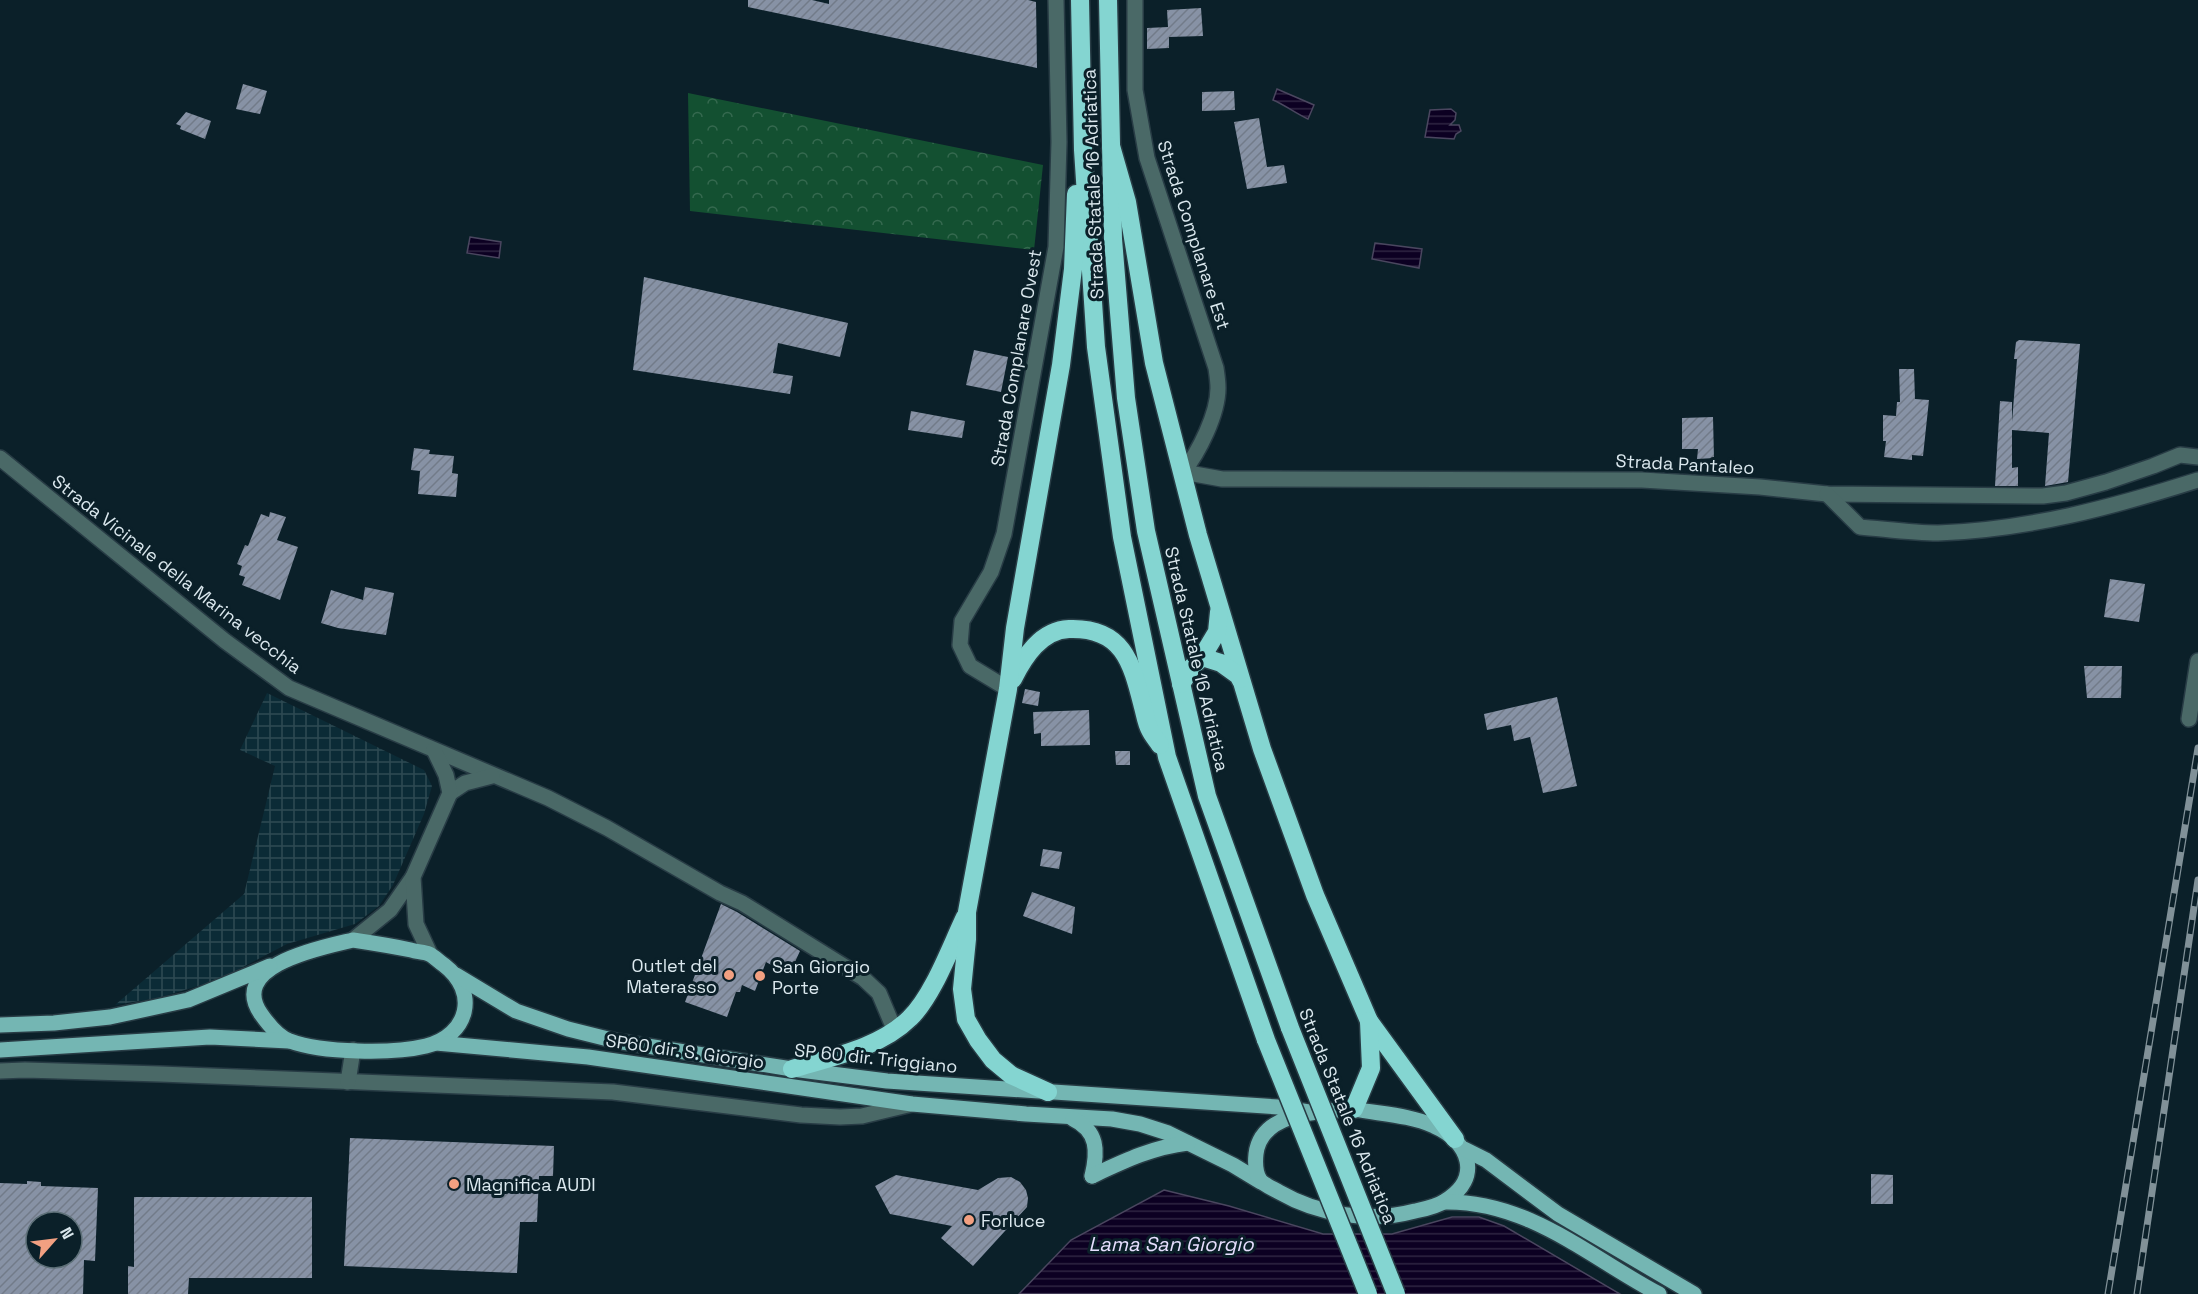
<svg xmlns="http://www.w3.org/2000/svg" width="2198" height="1294" viewBox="0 0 2198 1294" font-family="'Space Grotesk',sans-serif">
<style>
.industrial{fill:url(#industrial-grid)}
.forest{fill:url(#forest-crowns)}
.water{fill:url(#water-rules);stroke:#4a465f;stroke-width:1.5}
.building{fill:url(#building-hatch);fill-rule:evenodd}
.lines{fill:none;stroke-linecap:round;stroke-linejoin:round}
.minor-casing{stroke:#283c45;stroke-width:18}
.major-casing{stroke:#283c45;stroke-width:18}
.highway-casing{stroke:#283c45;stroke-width:21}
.minor{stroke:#4a6967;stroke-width:15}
.major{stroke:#74b6b3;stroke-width:15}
.highway{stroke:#84d5d1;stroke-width:18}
.rail-casing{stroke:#819198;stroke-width:7}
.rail{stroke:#0b2029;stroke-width:4.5;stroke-dasharray:14;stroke-linecap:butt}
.highway-bridge-casing{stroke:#283c45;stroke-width:21;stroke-linecap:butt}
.highway-bridge{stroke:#84d5d1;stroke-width:18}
.poi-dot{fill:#f2a081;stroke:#0b2029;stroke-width:2}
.labels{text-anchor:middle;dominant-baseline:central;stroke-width:6;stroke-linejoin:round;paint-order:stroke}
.street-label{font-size:18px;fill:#dbe8ee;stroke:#0b2029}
.poi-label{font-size:18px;fill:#dbe8ee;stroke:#0b2029;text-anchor:start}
.water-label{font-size:20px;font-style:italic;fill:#e7dfff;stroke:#0b2029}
</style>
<defs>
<pattern id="industrial-grid" width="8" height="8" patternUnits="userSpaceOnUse" patternTransform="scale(1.5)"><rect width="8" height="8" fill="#0b2b36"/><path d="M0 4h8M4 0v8" fill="none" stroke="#2e4a53"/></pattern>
<pattern id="forest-crowns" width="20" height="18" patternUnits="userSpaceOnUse" patternTransform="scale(1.5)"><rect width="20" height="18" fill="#135031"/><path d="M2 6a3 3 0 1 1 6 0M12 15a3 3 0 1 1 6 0" fill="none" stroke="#35694f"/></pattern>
<pattern id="water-rules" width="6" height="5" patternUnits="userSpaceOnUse" patternTransform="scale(1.5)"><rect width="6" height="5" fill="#0c0022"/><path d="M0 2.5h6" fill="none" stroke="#2f2542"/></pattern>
<pattern id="building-hatch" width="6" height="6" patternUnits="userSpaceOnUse" patternTransform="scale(1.5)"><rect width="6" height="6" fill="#8792a5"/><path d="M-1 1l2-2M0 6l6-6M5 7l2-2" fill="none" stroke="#727b89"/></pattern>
</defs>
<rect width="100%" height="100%" fill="#0b2029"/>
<polygon class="industrial" points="267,693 424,770 432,786 424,814 393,885 379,906 355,924 287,944 218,980 158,998 115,1005 244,894 275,766 240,750"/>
<polygon class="forest" points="688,93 1043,165 1034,250 690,211"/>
<g class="water">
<path d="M1277,89L1314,105L1308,119C1295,113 1285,105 1273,100Z"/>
<polygon points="1451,109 1456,113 1455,120 1450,125 1459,125 1461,131 1456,134 1454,139 1425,137 1430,110"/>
<polygon points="470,237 501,242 499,258 467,253"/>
<polygon points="1375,243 1422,249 1419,268 1372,259"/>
<polygon points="1164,1190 1229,1206 1323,1234 1392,1234 1452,1217 1479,1217 1504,1226 1620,1294 1019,1294 1071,1240"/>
</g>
<g class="building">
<polygon points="748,0 812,0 829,4 829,0 1028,0 1036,2 1037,68 748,7"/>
<polygon points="1201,8 1203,36 1169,37 1169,48 1147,49 1147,28 1168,27 1167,10"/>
<polygon points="243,84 267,91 260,114 236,109"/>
<polygon points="1234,91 1235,110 1202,111 1202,92"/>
<polygon points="186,112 211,121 205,139 180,129 181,126 176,124"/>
<polygon points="1259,118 1267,167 1284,165 1287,183 1247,189 1234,122"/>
<polygon points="644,277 848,323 840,357 778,343 773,373 793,376 790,394 633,370"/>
<polygon points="2019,340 2080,344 2068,482 2045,486 2049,433 2012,430 2012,468 2018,467 2018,486 1995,486 2000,401 2012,402 2012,422 2017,359 2014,359 2016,342"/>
<polygon points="974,350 1008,357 1001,392 966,385"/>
<polygon points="1899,369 1914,369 1915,399 1929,400 1923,456 1912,455 1912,460 1884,457 1886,441 1883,441 1883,415 1896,416 1897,402 1900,402"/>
<polygon points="911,411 965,421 962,438 908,430"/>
<polygon points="1713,417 1714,458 1697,459 1698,449 1682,449 1682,418"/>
<polygon points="414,448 430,450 429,454 454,456 452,473 458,474 456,497 418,494 420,471 411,470"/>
<polygon points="270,512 286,517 277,540 298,547 280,600 242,585 245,577 239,575 242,566 237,564 245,545 248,546 261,514 269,517"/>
<polygon points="2110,579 2145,584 2139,622 2104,617"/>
<polygon points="365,587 394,593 386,635 338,628 321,623 331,590 363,600"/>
<polygon points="2084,666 2122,666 2121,698 2087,698"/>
<polygon points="1025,689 1040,692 1038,706 1022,703"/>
<polygon points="1557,697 1577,786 1543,793 1530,737 1514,741 1511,725 1487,730 1484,714"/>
<polygon points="1089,710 1090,745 1041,746 1041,733 1034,734 1033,712"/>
<polygon points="1115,751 1130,751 1130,765 1116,765"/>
<polygon points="1043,849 1062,852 1059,869 1040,866"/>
<polygon points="1032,892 1075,907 1072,934 1023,916"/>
<polygon points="721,904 737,912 800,951 789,975 766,962 755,991 742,985 740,992 736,992 727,1017 685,1002"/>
<polygon points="350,1138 554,1146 553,1176 539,1176 537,1222 520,1222 517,1273 344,1266"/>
<polygon points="1871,1174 1893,1175 1893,1204 1871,1204"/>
<polygon points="896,1175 978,1190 998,1178 1011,1177 1020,1182 1026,1190 1028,1198 1027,1207 973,1266 941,1238 952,1226 890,1214 875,1186"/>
<path d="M27,1181L41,1182V1186L98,1188L95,1261L84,1260L83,1294H0V1183L27,1184ZM36,1222H72V1258H36Z"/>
<polygon points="134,1197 312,1197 312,1278 189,1278 188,1294 128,1294 128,1266 134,1267"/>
</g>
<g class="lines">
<g class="minor-casing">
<g id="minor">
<path d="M1135,0V90L1147,158L1216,368C1217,375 1218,381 1218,388C1218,414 1199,452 1183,472L1222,479L1642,480L1760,487L1827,494L2043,496L2066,493L2106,482L2153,466L2180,455L2198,457"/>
<polyline points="0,458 225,641 289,688 548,798 607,828 720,893 742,903 863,978 879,993 895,1031"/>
<path d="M1827,494L1860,527C1885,529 1912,533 1938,533C2028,530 2113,507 2198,480"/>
<polyline points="1008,689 970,666 960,645 962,621 991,572 1004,534 1056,247 1059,142 1056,0"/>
<polyline points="2189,719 2198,661"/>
<polyline points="450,793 465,783 492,776"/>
<polyline points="353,940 390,910 413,877"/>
<polyline points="430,954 416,924 413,877 450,793 446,775 434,750"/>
<polyline points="0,1071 25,1070 160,1074 613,1092 801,1115 840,1117 862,1116 912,1104"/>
<polyline points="348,1082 353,1050"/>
</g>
</g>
<g class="major-casing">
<g id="major">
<path d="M353,940C373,943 392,946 411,950C417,952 424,952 429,954C434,956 439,962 444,965C479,992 469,1035 426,1046C393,1054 322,1053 290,1041C278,1037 268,1024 261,1014C227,965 324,947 353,940Z"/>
<polyline points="456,975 516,1011 568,1029 616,1041 792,1069 887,1081 1278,1107 1309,1112"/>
<polyline points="0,1025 54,1023 110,1017 188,1000 270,966"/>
<polyline points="436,1043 588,1057 912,1104 1026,1114 1112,1119 1140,1124 1168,1133 1233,1165 1261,1182"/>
<polyline points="0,1050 210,1037 289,1041"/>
<path d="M1354,1109C1380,1114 1410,1115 1434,1126C1469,1141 1483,1178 1445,1201C1436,1207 1425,1209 1415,1211C1370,1223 1319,1215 1279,1192C1274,1189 1264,1185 1260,1180C1255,1172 1255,1163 1256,1154C1261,1111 1321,1111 1354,1109Z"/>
<path d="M1073,1119C1098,1131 1098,1151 1092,1176"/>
<polyline points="1464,1149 1486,1160 1558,1214 1694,1294"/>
<path d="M1092,1176C1124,1161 1153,1147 1188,1143"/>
<path d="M1445,1202C1529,1201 1589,1257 1659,1294"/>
</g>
</g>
<g class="highway-casing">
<g id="highway">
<polyline points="1080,0 1083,150 1096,347 1122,537 1167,757 1266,1040"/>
<polyline points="1108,0 1113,239 1126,398 1146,531 1207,796 1290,1028"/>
<polyline points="1111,146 1127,202 1154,363 1198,535 1262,749 1315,895 1369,1021 1455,1139"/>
<polyline points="1202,657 1217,632 1219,612"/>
<path d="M1013,679C1024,657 1041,630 1069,629C1124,627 1132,664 1143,707C1145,714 1146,723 1150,730C1152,735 1157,740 1160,745"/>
<polyline points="1181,684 1192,667 1202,657 1221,663 1239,676 1240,679"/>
<path d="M792,1069C832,1057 880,1048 910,1018C933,996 951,946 965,917"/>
<polyline points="1048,1092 1011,1075 993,1060 978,1040 966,1019 962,989 967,939 967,912 1008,689 1015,628 1061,365 1073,269 1076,194"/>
<polyline points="1354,1109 1371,1068 1369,1021"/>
</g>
</g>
<use href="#minor" class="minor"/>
<use href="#major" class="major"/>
<use href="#highway" class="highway"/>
<g class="rail-casing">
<g id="rail">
<polyline points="2108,1294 2198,748"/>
<polyline points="2137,1294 2198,880"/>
</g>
</g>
<use href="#rail" class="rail"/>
<g class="highway-bridge-casing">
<g id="highway-bridge">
<polyline points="1290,1028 1396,1294"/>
<polyline points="1266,1040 1368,1294"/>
</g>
</g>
<use href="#highway-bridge" class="highway-bridge"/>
</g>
<g class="poi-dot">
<circle cx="729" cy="975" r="6"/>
<circle cx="760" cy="976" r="6"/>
<circle cx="454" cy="1184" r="6"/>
<circle cx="969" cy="1220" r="6"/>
</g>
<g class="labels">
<g class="street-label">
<text transform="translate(1093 184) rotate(-92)">Strada Statale 16 Adriatica</text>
<text transform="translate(1194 235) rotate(72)">Strada Complanare Est</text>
<text transform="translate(1016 358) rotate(-80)">Strada Complanare Ovest</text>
<text transform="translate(1685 464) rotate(3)">Strada Pantaleo</text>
<text transform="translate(177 574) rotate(38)">Strada Vicinale della Marina vecchia</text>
<text transform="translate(1197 659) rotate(77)">Strada Statale 16 Adriatica</text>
<text transform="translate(685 1051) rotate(8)">SP60 dir. S. Giorgio</text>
<text transform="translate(876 1058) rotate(6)">SP 60 dir. Triggiano</text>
<text transform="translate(1348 1116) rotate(68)">Strada Statale 16 Adriatica</text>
</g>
<g class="poi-label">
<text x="717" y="965" text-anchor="end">Outlet del<tspan x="717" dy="21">Materasso</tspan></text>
<text x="772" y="966">San Giorgio<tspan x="772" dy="21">Porte</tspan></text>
<text x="466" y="1184">Magnifica AUDI</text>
<text x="981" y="1220">Forluce</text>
</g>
<g class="water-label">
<text x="1171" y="1244">Lama San Giorgio</text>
</g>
</g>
<g transform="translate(54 1240) rotate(62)"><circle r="28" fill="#0b2029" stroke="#5e7078" stroke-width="1.5"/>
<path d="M0-4.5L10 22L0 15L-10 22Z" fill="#f2a081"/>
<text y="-9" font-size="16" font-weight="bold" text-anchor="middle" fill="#dbe8ee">N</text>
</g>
</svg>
